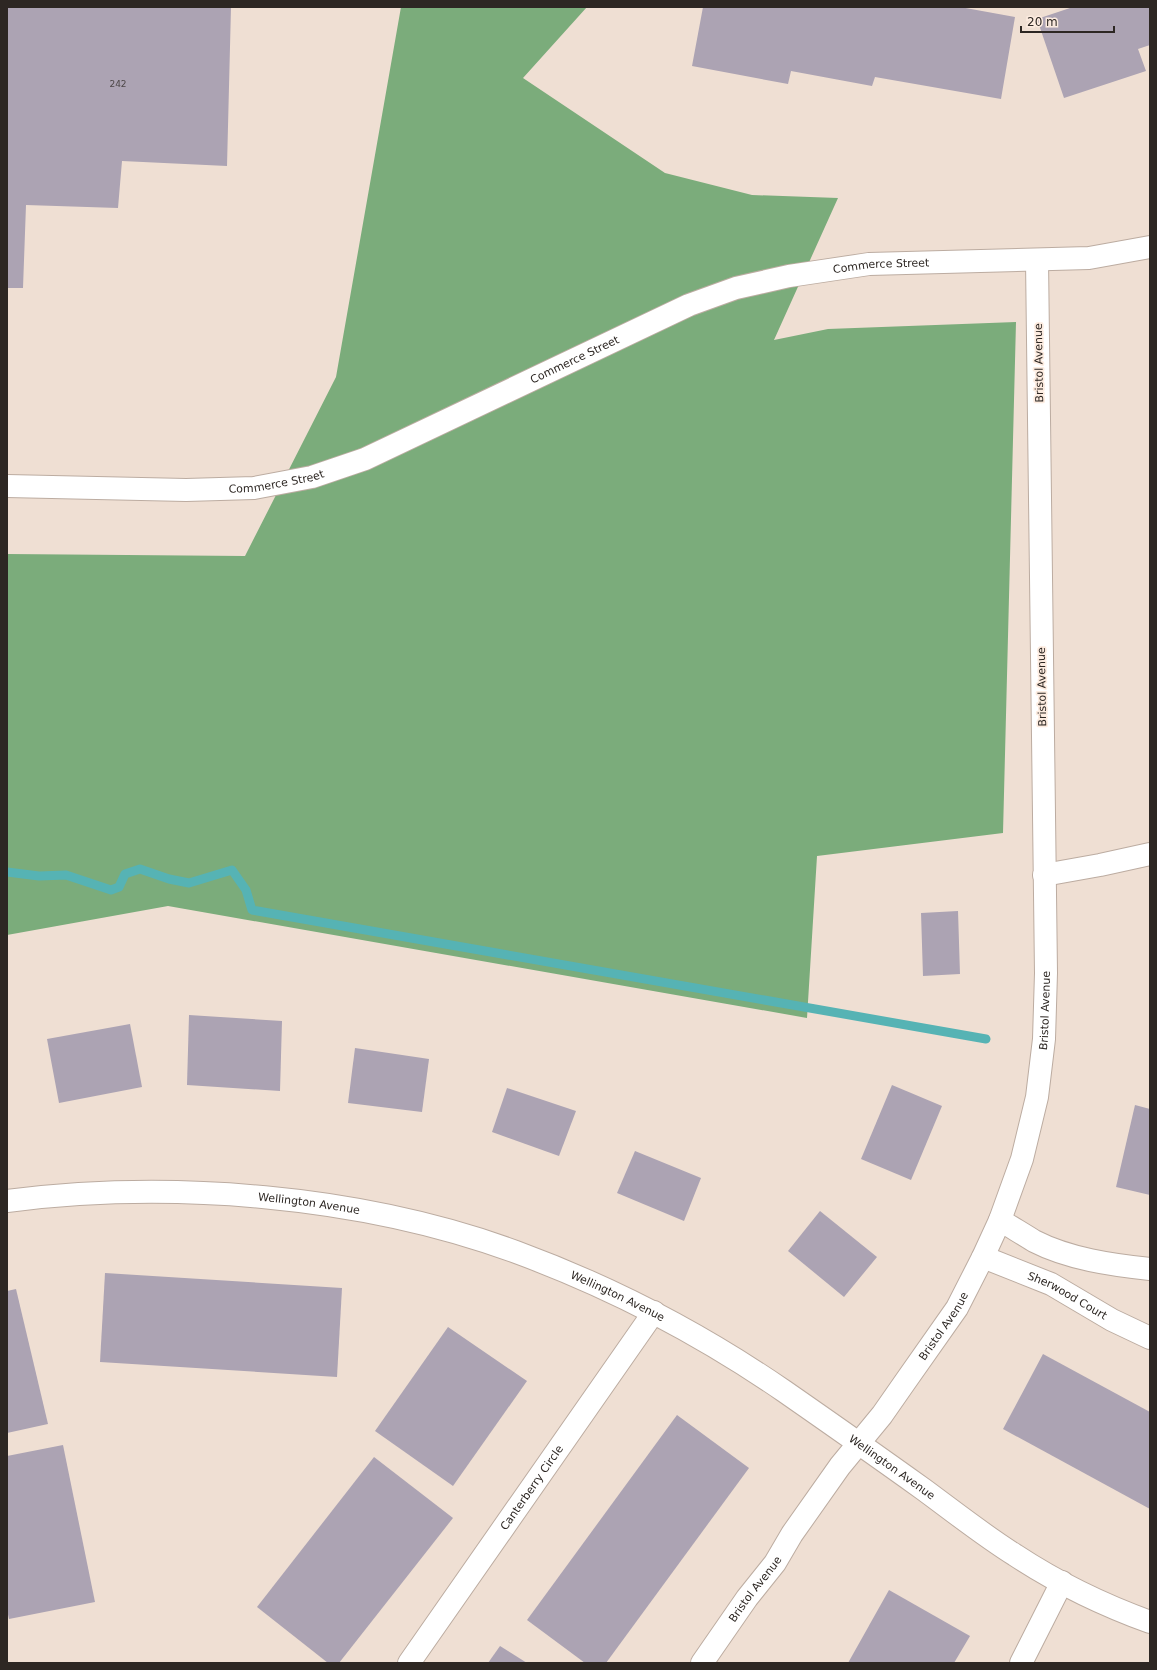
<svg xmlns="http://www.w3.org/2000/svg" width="1157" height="1670" viewBox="0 0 1157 1670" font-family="'DejaVu Sans',sans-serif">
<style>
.forest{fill:#7bac7b}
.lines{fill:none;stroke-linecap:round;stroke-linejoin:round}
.stream{stroke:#56b3b4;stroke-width:9}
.building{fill:#aca3b3}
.minor-casing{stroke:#bcaca1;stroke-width:24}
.tertiary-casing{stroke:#bcaca1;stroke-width:24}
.minor{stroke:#fff;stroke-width:22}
.tertiary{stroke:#fff;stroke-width:22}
.labels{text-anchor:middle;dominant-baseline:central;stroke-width:3.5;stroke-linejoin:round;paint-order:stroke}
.number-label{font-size:9px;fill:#4d4647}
.street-label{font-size:11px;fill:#2d2723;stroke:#fdece0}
</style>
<rect width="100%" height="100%" fill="#efdfd3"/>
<polygon class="forest" points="401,7 587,7 523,78 665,173 752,195 838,198 774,340 828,329 1016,322 1003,833 817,856 807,1018 168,906 7,935 7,554 245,556 336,377"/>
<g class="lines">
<polyline class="stream" points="7,872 39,876 66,875 111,890 119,887 125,874 140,869 169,879 189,883 232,870 246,890 252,910 986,1039"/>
</g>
<g class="building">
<polygon points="7,7 231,7 227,166 122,161 118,208 26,205 23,288 7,288"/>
<polygon points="703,7 960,7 1015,17 1001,99 875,77 872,86 791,71 788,84 692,66"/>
<polygon points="1073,7 1150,7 1150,45 1138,49 1146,71 1064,98 1037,19"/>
<polygon points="958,911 960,974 923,976 921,913"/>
<polygon points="189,1015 282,1021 280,1091 187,1085"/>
<polygon points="130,1024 142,1087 59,1103 47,1039"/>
<polygon points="355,1048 429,1059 422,1112 348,1103"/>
<polygon points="892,1085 942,1106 911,1180 861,1159"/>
<polygon points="507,1088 576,1111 559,1156 492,1132"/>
<polygon points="1135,1105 1150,1109 1150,1195 1116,1187"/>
<polygon points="635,1151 701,1178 684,1221 617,1193"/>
<polygon points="820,1211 877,1257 844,1297 788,1251"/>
<polygon points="105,1273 342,1288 337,1377 100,1362"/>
<polygon points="16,1289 48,1424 7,1433 7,1291"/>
<polygon points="448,1327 527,1381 453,1486 375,1431"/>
<polygon points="1043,1354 1150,1412 1150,1509 1003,1429"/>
<polygon points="677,1415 749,1468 606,1663 585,1663 527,1620"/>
<polygon points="63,1445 95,1602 9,1619 7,1610 7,1456"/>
<polygon points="374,1457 453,1518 339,1663 328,1663 257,1607"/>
<polygon points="889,1590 970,1636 954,1663 848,1663"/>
<polygon points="500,1646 527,1663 488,1663"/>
</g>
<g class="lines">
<g class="minor-casing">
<g id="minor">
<polyline points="1044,875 1100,865 1150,854"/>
<path id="s1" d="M7,1201C171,1180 361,1195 516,1252C611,1287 701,1334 784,1391C830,1423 877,1456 923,1489C953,1511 983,1535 1015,1555C1056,1582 1103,1605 1150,1622"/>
<path d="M1000,1220C1011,1227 1023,1234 1034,1241C1069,1259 1112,1265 1150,1269"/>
<path id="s2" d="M983,1257L1051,1284L1112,1320L1150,1338"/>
<path id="s3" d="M409,1663L654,1312"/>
<path id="s4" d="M702,1663L747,1598L775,1563L792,1534L840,1466L882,1415L905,1382L957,1308L983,1257L1000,1220L1022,1159L1037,1097L1044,1039L1046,973L1037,260"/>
<polyline points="1021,1663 1062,1582"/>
</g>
</g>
<g class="tertiary-casing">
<g id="tertiary">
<path id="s5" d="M7,486L186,490L254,488L312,477L365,459L689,305L736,288L789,276L869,264L1089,258L1150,247"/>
</g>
</g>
<use href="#minor" class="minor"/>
<use href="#tertiary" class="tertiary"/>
</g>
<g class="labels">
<g class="number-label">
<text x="118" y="84">242</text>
</g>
<g class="street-label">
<text stroke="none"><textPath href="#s5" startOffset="918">Commerce Street</textPath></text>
<text stroke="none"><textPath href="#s5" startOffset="594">Commerce Street</textPath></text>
<text transform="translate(1039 363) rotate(-91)">Bristol Avenue</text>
<text stroke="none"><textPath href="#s5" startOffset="270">Commerce Street</textPath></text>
<text transform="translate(1042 687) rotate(-91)">Bristol Avenue</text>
<text stroke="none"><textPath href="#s4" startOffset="751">Bristol Avenue</textPath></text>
<text stroke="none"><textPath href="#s1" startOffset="303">Wellington Avenue</textPath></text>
<text stroke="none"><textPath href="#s1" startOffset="627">Wellington Avenue</textPath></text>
<text stroke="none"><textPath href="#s2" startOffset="93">Sherwood Court</textPath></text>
<text stroke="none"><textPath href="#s4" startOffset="415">Bristol Avenue</textPath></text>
<text stroke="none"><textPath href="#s1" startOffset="951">Wellington Avenue</textPath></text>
<text stroke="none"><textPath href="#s3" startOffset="214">Canterberry Circle</textPath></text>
<text stroke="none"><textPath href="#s4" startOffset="91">Bristol Avenue</textPath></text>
</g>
</g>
<rect width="1157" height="1670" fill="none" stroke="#2d2723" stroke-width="16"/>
<path d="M1021 26v6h93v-6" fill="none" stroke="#2d2723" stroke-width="2"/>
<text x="1027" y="26" font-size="12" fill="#2d2723" stroke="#fdece0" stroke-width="3" paint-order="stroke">20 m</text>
</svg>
